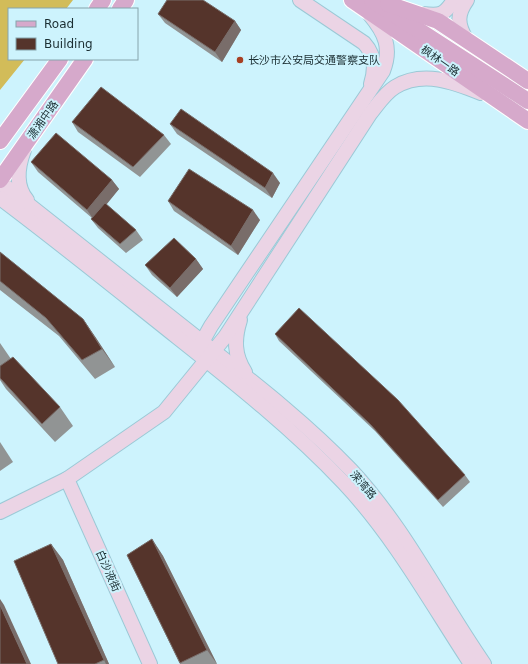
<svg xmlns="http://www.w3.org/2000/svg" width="528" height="664" viewBox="0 0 528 664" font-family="'DejaVu Sans','Noto Sans SC',sans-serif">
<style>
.green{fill:#d2bc59}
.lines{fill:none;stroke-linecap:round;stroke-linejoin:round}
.secondary-casing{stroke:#9bc9d6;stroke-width:16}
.primary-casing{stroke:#fff;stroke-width:18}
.secondary{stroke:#ebd4e5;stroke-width:14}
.primary{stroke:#d6a9cb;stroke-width:16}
.wall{fill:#919494}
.shaded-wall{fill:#796d6a}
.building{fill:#55342b;stroke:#796d6a}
.poi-dot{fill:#a73f22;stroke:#cdf3fd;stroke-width:1.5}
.labels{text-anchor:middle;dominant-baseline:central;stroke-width:4;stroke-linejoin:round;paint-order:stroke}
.poi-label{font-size:11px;fill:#1b2e32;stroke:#cdf3fd;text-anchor:start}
.street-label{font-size:11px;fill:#1b2e32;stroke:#cdf3fd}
</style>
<rect width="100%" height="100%" fill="#cdf3fd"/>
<polygon class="green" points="0,0 73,0 66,9 9,9 9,59 25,59 0,90"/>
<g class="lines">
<g class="secondary-casing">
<g id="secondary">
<path d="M300,0L364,43C375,55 376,68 371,84"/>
<path d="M423,14C441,16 444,15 454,0"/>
<path d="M466,39C457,24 457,14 467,0"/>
<path d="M24,150C18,166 15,186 27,200"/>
<path d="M0,182C67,235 134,288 201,341C253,382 305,422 351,470C405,528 439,599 484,664"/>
<path d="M0,198C60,243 118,290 177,337C235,383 293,429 344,483C394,536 431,603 471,664"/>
<path d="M240,320C234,339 234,355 245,372"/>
<path d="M198,349L211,326L383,71C392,48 385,33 370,15"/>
<polyline points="67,479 150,664"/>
<path d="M0,512L67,479L164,412L225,337L370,114C378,104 385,93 395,87C423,70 454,82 481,93"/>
</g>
</g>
<g class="primary-casing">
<g id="primary">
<polyline points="352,0 528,121"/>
<polyline points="372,0 528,101"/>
<polyline points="388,4 438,21 528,81"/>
<polyline points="97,9 103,0"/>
<polyline points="120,9 126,0"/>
<polyline points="0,141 60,59"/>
<polyline points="0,180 85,59"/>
</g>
</g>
<use href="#secondary" class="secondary"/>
<use href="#primary" class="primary"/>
</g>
<g class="wall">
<polygon points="158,14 235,21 241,30 222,62 165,23"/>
<polygon points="72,122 164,135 171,144 140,177 78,132"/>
<polygon points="170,124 280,183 272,198 177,134"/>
<polygon points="31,162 112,180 119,189 106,204 136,230 143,240 126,253 98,228 91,219 92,218 38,172"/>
<polygon points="168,201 260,220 238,255 174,211"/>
<polygon points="0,252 83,319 96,338 115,367 95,379 59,336 0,290"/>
<polygon points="196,259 203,269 177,297 152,275 145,265"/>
<polygon points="275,334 465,475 470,482 443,507 375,431 279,341"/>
<polygon points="0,343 11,359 60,407 73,426 55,442 6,389 0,380"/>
<polygon points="0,442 13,462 0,471"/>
<polygon points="152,539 163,556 217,664 180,664 127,555"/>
<polygon points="51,544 63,560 109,664 58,664"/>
</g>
<g class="shaded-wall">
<polygon points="235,21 241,30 222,62 215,52"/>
<polygon points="273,173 280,183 272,198 265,188"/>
<polygon points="112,180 119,189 94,220 87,210"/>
<polygon points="253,210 260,220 238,255 231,246"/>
<polygon points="196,259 203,269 177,297 170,288"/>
<polygon points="83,319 96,338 115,367 102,349"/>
<polygon points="152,539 163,556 217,664 207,650"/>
<polygon points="51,544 63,560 109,664 106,664 104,660"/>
<polygon points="0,599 4,605 31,664 27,664 0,605"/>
</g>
<g class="building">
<polygon points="167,0 203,0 235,21 215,52 158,14"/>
<polygon points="101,87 164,135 133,167 72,122"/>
<polygon points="181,109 273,173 265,188 170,124"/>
<polygon points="56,133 112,180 87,210 31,162"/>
<polygon points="189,169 253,210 231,246 168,201"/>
<polygon points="105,203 136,230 120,244 91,219"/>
<polygon points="174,238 196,259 170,288 145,265"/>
<polygon points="0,252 83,319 102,349 82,360 46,318 0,281"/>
<polygon points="299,308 398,400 465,475 438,500 371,425 275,334"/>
<polygon points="13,357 60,407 42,424 0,378 0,366"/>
<polygon points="152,539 207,650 180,663 127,555"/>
<polygon points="51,544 104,660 95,664 58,664 14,561"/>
<polygon points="0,605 27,664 0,664"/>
</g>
<circle class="poi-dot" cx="240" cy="60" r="4"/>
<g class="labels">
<g class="poi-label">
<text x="248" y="60">长沙市公安局交通警察支队</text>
</g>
<g class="street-label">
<text transform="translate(440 61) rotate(35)">枫林一路</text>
<text transform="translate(43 120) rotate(-55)">潇湘中路</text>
<text transform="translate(363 485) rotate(49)">溁湾路</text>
<text transform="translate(108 571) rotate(66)">白沙液街</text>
</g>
</g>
<rect x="8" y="8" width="130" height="52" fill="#cdf3fd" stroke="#86a4ac"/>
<rect x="16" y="21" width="20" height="6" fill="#d6a9cb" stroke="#86a4ac"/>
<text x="44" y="28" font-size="12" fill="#1b2e32">Road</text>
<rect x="16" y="38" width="20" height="12" fill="#55342b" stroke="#86a4ac"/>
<text x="44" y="48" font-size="12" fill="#1b2e32">Building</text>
</svg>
